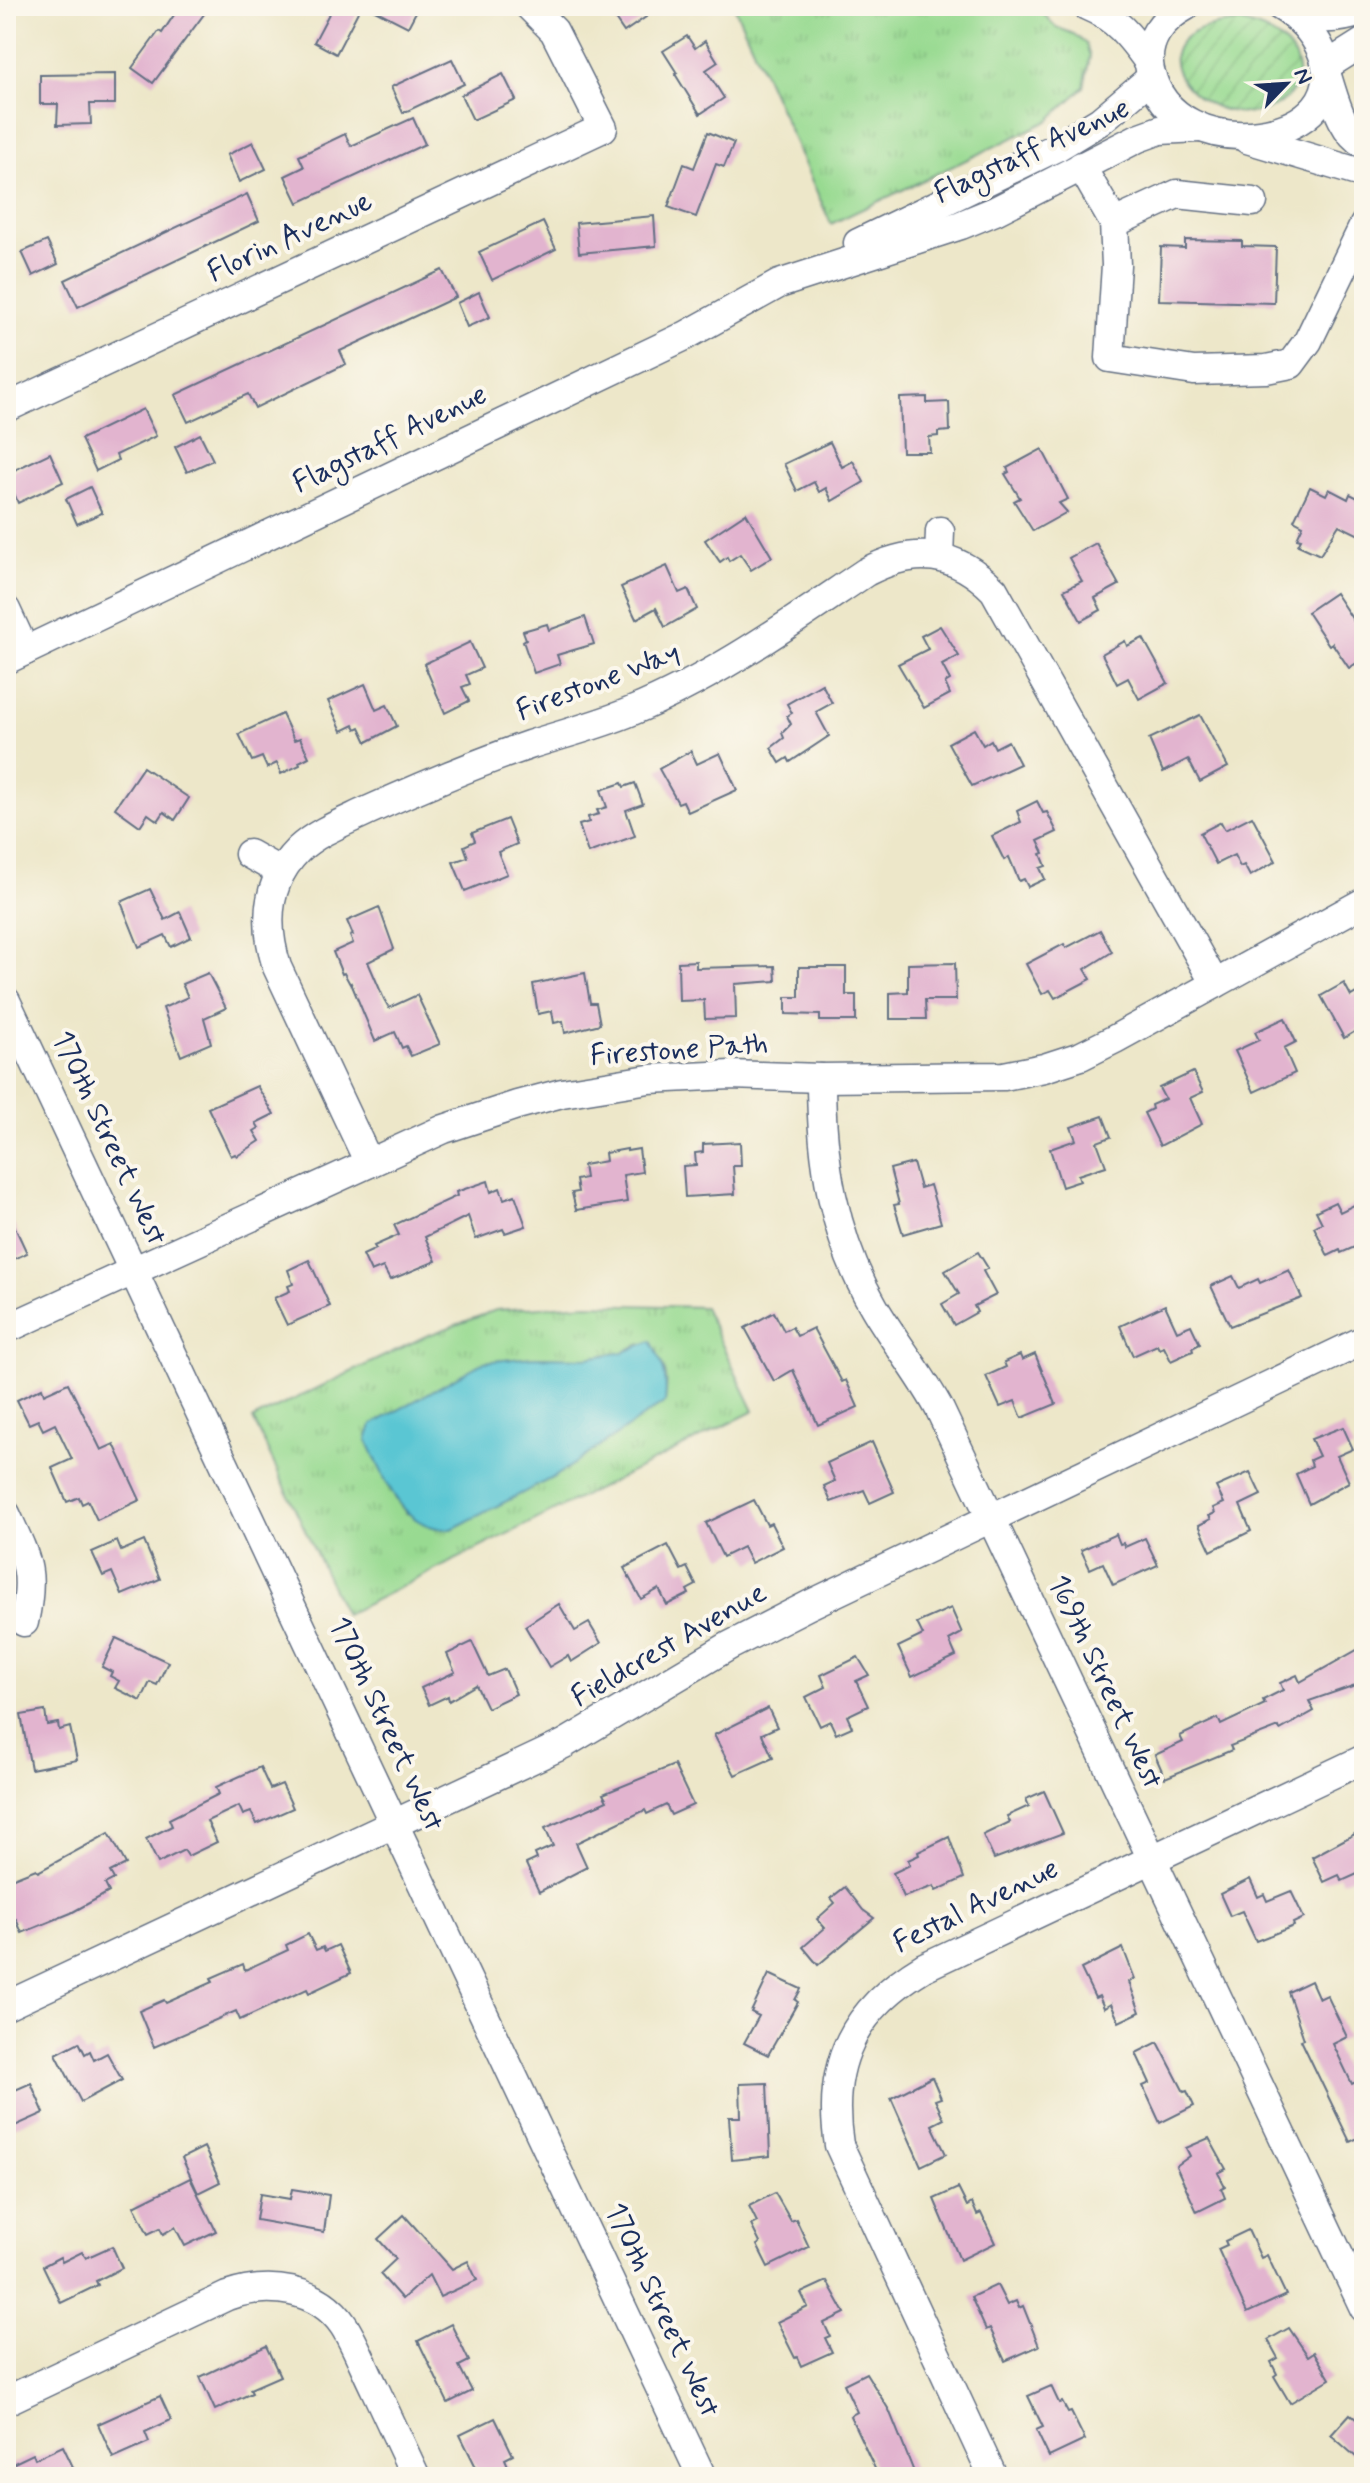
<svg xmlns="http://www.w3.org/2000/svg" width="1370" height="2483" viewBox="0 0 1370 2483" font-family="Mynerve,sans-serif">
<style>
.grass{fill:url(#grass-tufts);stroke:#5a8478;stroke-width:2;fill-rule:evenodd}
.garden{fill:url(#garden-furrows);stroke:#5a8478;stroke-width:2}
.water{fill:#5ac6d3;stroke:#3a7a98;stroke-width:2}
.building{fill:#e2b4cf}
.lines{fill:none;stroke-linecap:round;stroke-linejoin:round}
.minor-casing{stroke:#646f83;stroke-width:31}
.minor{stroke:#fff;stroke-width:28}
.labels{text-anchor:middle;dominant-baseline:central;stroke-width:8;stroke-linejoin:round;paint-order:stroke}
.street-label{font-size:30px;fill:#1b2f5e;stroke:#fbf7ec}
</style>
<defs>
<pattern id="grass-tufts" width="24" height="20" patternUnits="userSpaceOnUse" patternTransform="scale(2)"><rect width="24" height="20" fill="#98da91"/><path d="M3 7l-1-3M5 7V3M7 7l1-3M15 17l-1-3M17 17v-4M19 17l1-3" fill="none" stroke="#82bb7f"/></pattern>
<pattern id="garden-furrows" width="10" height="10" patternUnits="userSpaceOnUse" patternTransform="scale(2)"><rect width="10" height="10" fill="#98da91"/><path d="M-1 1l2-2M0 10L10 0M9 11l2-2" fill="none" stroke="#82bb7f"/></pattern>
</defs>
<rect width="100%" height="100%" fill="#fbf7ec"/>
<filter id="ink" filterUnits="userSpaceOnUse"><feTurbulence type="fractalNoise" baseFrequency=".0125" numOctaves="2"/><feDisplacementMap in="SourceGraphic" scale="16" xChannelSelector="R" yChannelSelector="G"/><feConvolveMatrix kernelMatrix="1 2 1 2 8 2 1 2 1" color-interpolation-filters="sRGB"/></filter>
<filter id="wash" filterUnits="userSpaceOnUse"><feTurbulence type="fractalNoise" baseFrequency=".006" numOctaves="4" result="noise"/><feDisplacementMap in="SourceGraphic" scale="32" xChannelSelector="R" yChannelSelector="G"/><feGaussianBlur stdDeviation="1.8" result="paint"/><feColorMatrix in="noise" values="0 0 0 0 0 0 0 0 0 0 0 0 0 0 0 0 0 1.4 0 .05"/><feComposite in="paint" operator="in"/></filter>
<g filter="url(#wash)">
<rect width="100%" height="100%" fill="#ede7c9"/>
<g class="grass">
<polygon points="734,6 1036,6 1056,27 1074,34 1086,44 1090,56 1084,87 1048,121 831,224"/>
<path d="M587,1304L704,1307L754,1411L345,1615L253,1419L426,1336L496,1310ZM641,1343C666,1364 669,1368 665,1402L556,1476L452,1529L406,1513L397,1501L367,1440L372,1425L484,1362L534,1357L587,1358L624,1352Z"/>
</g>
<path class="garden" d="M1241,22C1253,26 1265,29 1275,36C1300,52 1308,82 1283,101C1216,151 1101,30 1241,22Z"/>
<path class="water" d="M651,1341C663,1362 668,1378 665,1402L556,1476L452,1529C400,1531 386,1479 367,1440L372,1425L484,1362L534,1357L587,1358L624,1352Z"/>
<g id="blocks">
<g class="building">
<polygon points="180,6 210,6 153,83 132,68 159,31 162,33"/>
<polygon points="333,6 361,6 336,54 314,42"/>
<polygon points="367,6 419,6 408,27"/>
<polygon points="606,6 662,6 624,32"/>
<polygon points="687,36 695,48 705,41 718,62 706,70 724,98 700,114 675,74 677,73 663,51"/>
<polygon points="452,59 464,84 403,113 391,87"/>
<polygon points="115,74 115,104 90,104 91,124 57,125 58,104 40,104 40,75"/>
<polygon points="503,74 516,100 473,120 461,95"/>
<polygon points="413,118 425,144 298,203 285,176 304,167 299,156 345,134 351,146"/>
<polygon points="708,132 734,143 724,167 716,164 696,217 668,207 684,164 694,168"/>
<polygon points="253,142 266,169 239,182 227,155"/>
<polygon points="247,194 259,221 78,307 65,280"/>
<polygon points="654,216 656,246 579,253 576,223"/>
<polygon points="543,222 556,249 492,280 479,252"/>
<polygon points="1185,240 1242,241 1242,246 1276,247 1274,303 1159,300 1161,247 1185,248"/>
<polygon points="47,241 58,264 33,276 22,252"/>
<polygon points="442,270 456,297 340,351 346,364 255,408 248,394 188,422 175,395"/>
<polygon points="479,292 490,317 467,327 457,303"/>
<polygon points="927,397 927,403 949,402 950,431 938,432 938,436 929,437 930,452 902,452 900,398"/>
<polygon points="143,409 156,436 116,455 118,460 96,471 81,439"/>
<polygon points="200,434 213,460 187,472 175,447"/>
<polygon points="830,442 842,467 853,461 864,482 832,501 826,488 819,492 814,482 797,491 784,464"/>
<polygon points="1042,449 1068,499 1059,503 1067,512 1033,531 1014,501 1020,498 1005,474 1009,472 1007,468"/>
<polygon points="50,453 63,482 18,503 6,474"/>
<polygon points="90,487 102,513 77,524 66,499"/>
<polygon points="1310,487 1326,495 1329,489 1348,499 1350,494 1364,501 1364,524 1359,535 1339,525 1320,555 1298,545 1301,539 1297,538 1303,525 1294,520"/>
<polygon points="746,513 772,557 751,570 740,554 729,561 727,557 720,562 705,540"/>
<polygon points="1096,543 1119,585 1095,598 1101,610 1081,621 1064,590 1082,581 1069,558"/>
<polygon points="667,566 679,593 688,589 697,609 665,627 656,608 636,619 621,587"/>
<polygon points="1335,593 1353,620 1364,612 1364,658 1349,668 1332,643 1329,645 1307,612"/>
<polygon points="585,617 594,644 557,655 560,664 534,673 523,641 526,639 523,631 547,624 549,630"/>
<polygon points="940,626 959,656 942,665 950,680 945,683 950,694 924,708 898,664 928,649 921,636"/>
<polygon points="1143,638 1168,683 1139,699 1128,678 1117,684 1102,654 1125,641 1127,646"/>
<polygon points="470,642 482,668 466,675 470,684 462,687 469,701 445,713 424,664"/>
<polygon points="365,684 376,710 387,705 397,726 367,742 360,727 356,729 354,725 342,731 328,701"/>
<polygon points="822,684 832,703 816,712 829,736 790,762 788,758 780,763 771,748 784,738 782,733 791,724 787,716 792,713 787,704"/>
<polygon points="282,714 294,740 300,738 309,757 299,762 300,765 281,774 277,763 267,768 262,757 252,761 239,734"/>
<polygon points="1200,715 1228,767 1200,782 1188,759 1163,772 1149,739"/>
<polygon points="974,729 983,745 991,740 995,748 1008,741 1020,764 972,786 948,743"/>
<polygon points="691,751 697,764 720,753 737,790 688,812 683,801 678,803 659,769"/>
<polygon points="143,767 189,798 175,820 164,812 158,821 148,814 140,826 115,808"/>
<polygon points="622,783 624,787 635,783 643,804 626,810 635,836 588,853 579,825 589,822 588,817 599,814 597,810 607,807 601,790"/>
<polygon points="1037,801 1043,813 1047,812 1057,832 1038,841 1044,853 1041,854 1046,866 1040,868 1045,879 1028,887 1024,879 1019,881 1009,857 1004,860 992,836 1021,822 1017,811"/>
<polygon points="1252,816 1276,861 1250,876 1244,865 1240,867 1234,855 1216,864 1200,833 1221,822 1225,830"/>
<polygon points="507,819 517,844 498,852 507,874 465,891 453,862 468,857 464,846 475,841 472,833"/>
<polygon points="150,889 165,920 180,912 191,937 171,947 165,935 139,947 121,902"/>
<polygon points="379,907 394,949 368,962 384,999 389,1008 417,995 440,1044 411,1056 406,1046 402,1048 395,1032 375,1041 351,983 350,984 344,973 342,974 333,952 353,943 350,936 353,935 347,921"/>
<polygon points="1100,930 1112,952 1085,969 1091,979 1055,998 1050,990 1042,994 1026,964 1064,944 1066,948"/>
<polygon points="696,961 696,968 775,966 776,981 735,984 736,1018 705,1019 704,1000 679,1001 678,962"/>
<polygon points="955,963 956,1000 925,1000 926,1019 890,1019 890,993 908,992 908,964"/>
<polygon points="799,967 846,967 846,995 856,995 856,1021 820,1021 820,1015 786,1014 786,997 799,997"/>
<polygon points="208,973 226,1008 204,1018 211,1043 181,1056 163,1008 188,997 182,984"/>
<polygon points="585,973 590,1003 596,1003 600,1024 565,1033 563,1021 554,1023 552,1011 538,1014 533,984"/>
<polygon points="1344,983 1351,996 1358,992 1364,1005 1364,1026 1344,1038 1321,996"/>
<polygon points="1285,1018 1296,1042 1284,1048 1295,1073 1254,1092 1235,1051 1259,1040 1255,1032"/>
<polygon points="1193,1072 1203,1092 1190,1098 1202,1124 1160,1146 1144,1113 1152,1109 1151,1105 1165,1099 1159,1088"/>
<polygon points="257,1086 274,1114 256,1123 259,1128 254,1131 260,1141 237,1156 235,1154 231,1156 208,1108"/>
<polygon points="1103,1116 1111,1137 1097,1142 1106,1166 1078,1175 1080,1181 1062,1187 1050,1149 1076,1140 1071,1127"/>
<polygon points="740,1142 741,1166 733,1166 735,1194 685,1197 683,1166 696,1165 695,1153 703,1152 703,1144"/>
<polygon points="627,1149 627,1151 639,1149 642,1172 623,1175 627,1202 576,1210 572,1193 578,1192 576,1180 585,1178 583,1165 606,1161 605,1153"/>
<polygon points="913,1163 920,1188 930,1185 941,1223 903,1234 894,1205 899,1204 890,1169"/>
<polygon points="488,1181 491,1192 500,1188 504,1199 515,1195 526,1226 505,1233 503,1229 476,1239 468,1216 425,1237 436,1261 390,1280 383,1267 371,1272 363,1255 376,1249 374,1246 399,1235 394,1225 457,1196 456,1192"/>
<polygon points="1335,1202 1340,1212 1356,1204 1364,1221 1364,1243 1341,1253 1340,1250 1328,1256 1314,1227 1322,1223 1316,1211"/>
<polygon points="6,1208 27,1253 6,1263"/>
<polygon points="978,1252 988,1268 983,1271 996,1295 974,1306 977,1312 954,1325 942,1304 959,1294 945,1271"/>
<polygon points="309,1260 330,1306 287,1325 274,1298 290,1291 288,1286 293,1284 288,1270"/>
<polygon points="1289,1270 1302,1298 1230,1326 1211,1286 1233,1276 1239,1288 1258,1279 1260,1283"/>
<polygon points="1165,1305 1177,1331 1191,1325 1200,1344 1192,1348 1193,1351 1171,1361 1164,1347 1159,1349 1157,1345 1133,1356 1120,1326"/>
<polygon points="774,1312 784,1331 792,1327 797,1336 813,1328 842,1382 846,1380 858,1407 818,1425 793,1370 774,1381 745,1328"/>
<polygon points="1035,1354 1056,1404 1022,1418 1015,1401 1000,1407 986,1376 1006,1367 1004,1362 1020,1355 1022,1360"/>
<polygon points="68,1383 101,1450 114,1444 140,1500 97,1520 88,1501 82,1504 79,1497 67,1502 52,1468 72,1459 55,1424 43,1430 38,1420 29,1424 17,1400 42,1388 44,1394"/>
<polygon points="1343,1427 1353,1449 1337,1456 1349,1482 1309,1504 1296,1474 1312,1466 1310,1460 1319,1456 1311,1439"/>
<polygon points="872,1442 894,1492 870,1503 864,1490 831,1502 824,1486 835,1481 827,1463"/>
<polygon points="1250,1472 1261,1495 1240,1505 1251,1531 1211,1551 1199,1525 1211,1519 1209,1516 1215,1513 1213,1508 1224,1503 1216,1487"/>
<polygon points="754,1500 767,1525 771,1523 783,1547 751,1563 743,1547 723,1557 706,1523"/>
<polygon points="1116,1534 1120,1544 1123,1543 1125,1547 1145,1538 1158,1565 1113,1585 1103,1563 1090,1569 1081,1550"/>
<polygon points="117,1541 121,1551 144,1541 160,1579 122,1595 112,1572 103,1576 92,1552"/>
<polygon points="668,1545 681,1570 687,1567 696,1585 687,1590 689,1594 667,1605 659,1589 641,1599 624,1568"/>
<polygon points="559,1604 575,1631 589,1623 601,1643 571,1662 568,1656 549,1667 525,1626"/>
<polygon points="951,1608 962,1633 949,1640 956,1656 912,1677 898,1647 923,1635 917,1623"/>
<polygon points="116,1638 168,1662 157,1685 150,1682 141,1701 115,1688 119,1681 110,1676 112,1672 102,1667"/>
<polygon points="472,1642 488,1676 505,1669 516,1694 487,1708 476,1685 449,1701 448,1696 429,1705 421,1688 455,1672 447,1654"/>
<polygon points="1364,1646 1364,1682 1309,1701 1314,1711 1280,1730 1279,1727 1230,1746 1232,1750 1165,1778 1155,1755 1183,1742 1180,1736 1218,1718 1221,1725 1265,1704 1263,1700 1283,1690 1280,1683 1297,1675 1300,1682"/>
<polygon points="858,1657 869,1675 856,1681 868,1706 847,1716 852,1727 836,1734 830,1721 820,1726 806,1697 826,1687 821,1675"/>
<polygon points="768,1708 777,1727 762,1734 773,1758 735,1775 714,1735"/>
<polygon points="45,1711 47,1725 58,1723 59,1730 70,1727 77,1760 31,1769 21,1715"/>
<polygon points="674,1765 693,1805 671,1815 666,1805 647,1814 645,1810 576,1843 587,1867 539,1892 526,1864 537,1859 535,1854 553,1846 545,1828 607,1801 603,1794"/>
<polygon points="260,1767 270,1789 282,1784 293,1808 257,1824 251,1812 243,1815 239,1806 207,1821 217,1842 188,1856 184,1850 158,1863 146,1839 172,1826 169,1819 219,1794 216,1787"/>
<polygon points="1044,1791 1063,1833 994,1859 983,1835 1010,1822 1007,1816 1029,1806 1026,1799"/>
<polygon points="1364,1829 1364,1871 1342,1881 1339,1875 1324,1882 1312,1857"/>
<polygon points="109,1833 126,1864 110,1872 114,1879 105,1884 109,1892 71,1913 22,1933 16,1919 6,1923 6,1881 36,1869 38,1872"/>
<polygon points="949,1837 964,1878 936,1891 934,1886 904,1897 893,1873 910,1865 908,1860 919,1855 918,1852"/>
<polygon points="1250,1879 1258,1897 1264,1894 1267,1901 1291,1891 1304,1918 1293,1923 1294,1926 1256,1941 1242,1911 1230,1916 1220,1894"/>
<polygon points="845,1887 863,1910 874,1918 818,1965 803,1947 825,1928 817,1919 835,1903 831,1898"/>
<polygon points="308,1934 316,1950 323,1947 325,1951 338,1945 351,1973 309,1993 307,1989 240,2020 236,2011 154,2047 139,2011 164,2000 166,2003 213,1982 211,1978 243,1964 245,1970 288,1950 286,1945"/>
<polygon points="1123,1948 1135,1979 1129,1982 1140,2012 1119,2022 1111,2004 1104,2008 1099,1996 1095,1998 1081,1969"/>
<polygon points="769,1974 801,1989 795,2000 798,2002 768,2055 744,2043 759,2016 751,2012"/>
<polygon points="1311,1981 1319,1999 1327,1995 1347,2037 1333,2044 1352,2084 1364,2078 1364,2135 1350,2142 1301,2040 1304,2039 1288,1992"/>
<polygon points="79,2042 85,2054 90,2051 94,2060 107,2053 122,2080 81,2102 56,2054"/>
<polygon points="1158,2042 1184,2092 1187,2091 1194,2106 1160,2123 1143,2086 1150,2083 1136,2053"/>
<polygon points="932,2077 941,2098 935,2100 944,2119 932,2125 946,2154 921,2166 891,2098"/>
<polygon points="31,2083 44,2113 6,2130 6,2094"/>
<polygon points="767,2083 770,2156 732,2160 729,2117 741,2117 740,2084"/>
<polygon points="1209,2138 1226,2169 1218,2173 1225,2186 1221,2188 1225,2198 1197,2212 1176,2166 1190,2156 1186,2148"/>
<polygon points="204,2147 220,2182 198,2193 182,2158"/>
<polygon points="190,2178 216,2231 185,2246 175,2227 163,2234 160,2228 148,2234 134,2206"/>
<polygon points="958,2188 967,2206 972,2203 977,2215 981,2213 995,2243 960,2260 934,2199"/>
<polygon points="292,2189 329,2195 324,2232 256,2220 260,2194 290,2199"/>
<polygon points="775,2193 791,2221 796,2219 809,2247 768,2267 757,2245 760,2243 751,2225 757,2222 749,2206"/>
<polygon points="404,2215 452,2269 468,2261 477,2280 440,2297 429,2275 402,2299 380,2274 396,2259 378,2239"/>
<polygon points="1248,2230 1261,2258 1267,2255 1286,2295 1247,2313 1218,2249 1227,2245 1225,2241"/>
<polygon points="112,2246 122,2268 96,2281 98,2285 61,2303 43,2266 60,2257 62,2262 82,2252 86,2258"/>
<polygon points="827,2281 845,2313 824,2323 830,2336 825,2338 832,2352 801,2366 797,2357 795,2358 777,2322 808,2307 801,2293"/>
<polygon points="997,2285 1007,2305 1016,2301 1019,2308 1023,2306 1039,2346 1005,2361 990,2328 986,2330 971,2297"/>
<polygon points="451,2324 469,2361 459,2366 472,2391 448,2403 418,2341"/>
<polygon points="1289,2328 1308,2356 1314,2352 1330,2379 1290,2403 1274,2376 1277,2374 1271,2362 1278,2358 1268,2340"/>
<polygon points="266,2346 280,2376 250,2389 252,2393 215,2410 200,2377"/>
<polygon points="866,2373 889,2410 916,2477 879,2477 850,2416 857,2412 844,2384"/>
<polygon points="1051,2386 1059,2403 1062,2402 1068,2413 1071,2412 1085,2440 1049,2457 1036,2430 1043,2427 1028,2396"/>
<polygon points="160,2396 171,2420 145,2432 149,2442 113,2458 98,2424"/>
<polygon points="1350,2414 1364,2426 1364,2464 1331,2435"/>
<polygon points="495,2418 513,2455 505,2459 513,2477 485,2477 482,2470 478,2471 460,2435"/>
<polygon points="63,2446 74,2469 57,2477 6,2477 6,2467 33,2454 35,2459"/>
</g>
</g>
</g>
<g filter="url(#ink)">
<use href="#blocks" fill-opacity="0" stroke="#646f83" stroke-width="2"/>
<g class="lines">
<g class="minor-casing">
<g id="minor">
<path d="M1087,6C1116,18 1130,36 1148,61"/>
<path d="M1186,6C1162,19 1144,41 1150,70C1173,174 1363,143 1321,50C1312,30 1299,17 1280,6"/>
<path d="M1291,12C1320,20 1335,21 1364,11"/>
<polyline points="1326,66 1364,42"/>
<path d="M1327,76C1335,100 1341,131 1364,144"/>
<polyline points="1247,139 1364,174"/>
<polyline points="1081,166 1114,223 1116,265 1110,358 1194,371 1266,369 1291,364 1308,341 1364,225"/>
<polyline points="1114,223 1177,194 1253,202"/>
<polyline points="858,243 1057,147 1100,121 1152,77"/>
<polyline points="6,408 603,128 554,31 529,6"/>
<polyline points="939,557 940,531"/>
<polyline points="6,610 25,651"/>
<polyline points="6,660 685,336 779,284 961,225 995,211 1138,138 1160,130 1200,128"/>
<polyline points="249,854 281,872"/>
<polyline points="6,1001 702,2477"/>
<path d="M821,1078C821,1158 833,1237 874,1307C895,1343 921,1374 940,1410L1364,2308"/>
<path d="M369,1163L277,967C264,925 265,883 298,850C317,832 344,822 367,811C420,787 474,764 529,745C563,734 599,725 632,711C717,676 790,623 866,572C915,546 955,551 994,590L1215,984"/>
<polyline points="6,1329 444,1129 517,1105 562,1093 649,1079 731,1075 821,1078 1004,1076 1044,1068 1081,1056 1115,1039 1364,902"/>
<path d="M6,1514C27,1560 35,1571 24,1622"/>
<polyline points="6,2006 564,1744 729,1646 809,1605 1364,1340"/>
<path d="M6,2401L227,2296C268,2282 318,2287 344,2326C356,2345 364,2367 374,2387C388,2417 402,2447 416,2477"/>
<path d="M993,2477L839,2145C826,2063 854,2009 924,1967L1364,1759"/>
</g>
</g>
<use href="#minor" class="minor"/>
</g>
</g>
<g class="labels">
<g class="street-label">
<text transform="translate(1032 151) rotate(-25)">Flagstaff Avenue</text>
<text transform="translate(290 237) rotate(-25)">Florin Avenue</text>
<text transform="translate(390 439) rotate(-26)">Flagstaff Avenue</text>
<text transform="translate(598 682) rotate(-21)">Firestone Way</text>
<text transform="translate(679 1050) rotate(-4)">Firestone Path</text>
<text transform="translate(109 1138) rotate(65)">170th Street West</text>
<text transform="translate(669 1645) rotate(-30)">Fieldcrest Avenue</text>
<text transform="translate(1105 1682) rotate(65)">169th Street West</text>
<text transform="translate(386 1724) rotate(65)">170th Street West</text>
<text transform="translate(976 1906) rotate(-26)">Festal Avenue</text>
<text transform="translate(662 2310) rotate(65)">170th Street West</text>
</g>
</g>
<rect width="1370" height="2483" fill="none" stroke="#fbf7ec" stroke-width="32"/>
<g transform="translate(1286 84) rotate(65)" stroke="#fbf7ec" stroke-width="6" paint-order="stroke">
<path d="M0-6L14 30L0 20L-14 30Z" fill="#1b2f5e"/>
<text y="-12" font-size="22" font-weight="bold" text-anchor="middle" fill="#1b2f5e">N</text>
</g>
</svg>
